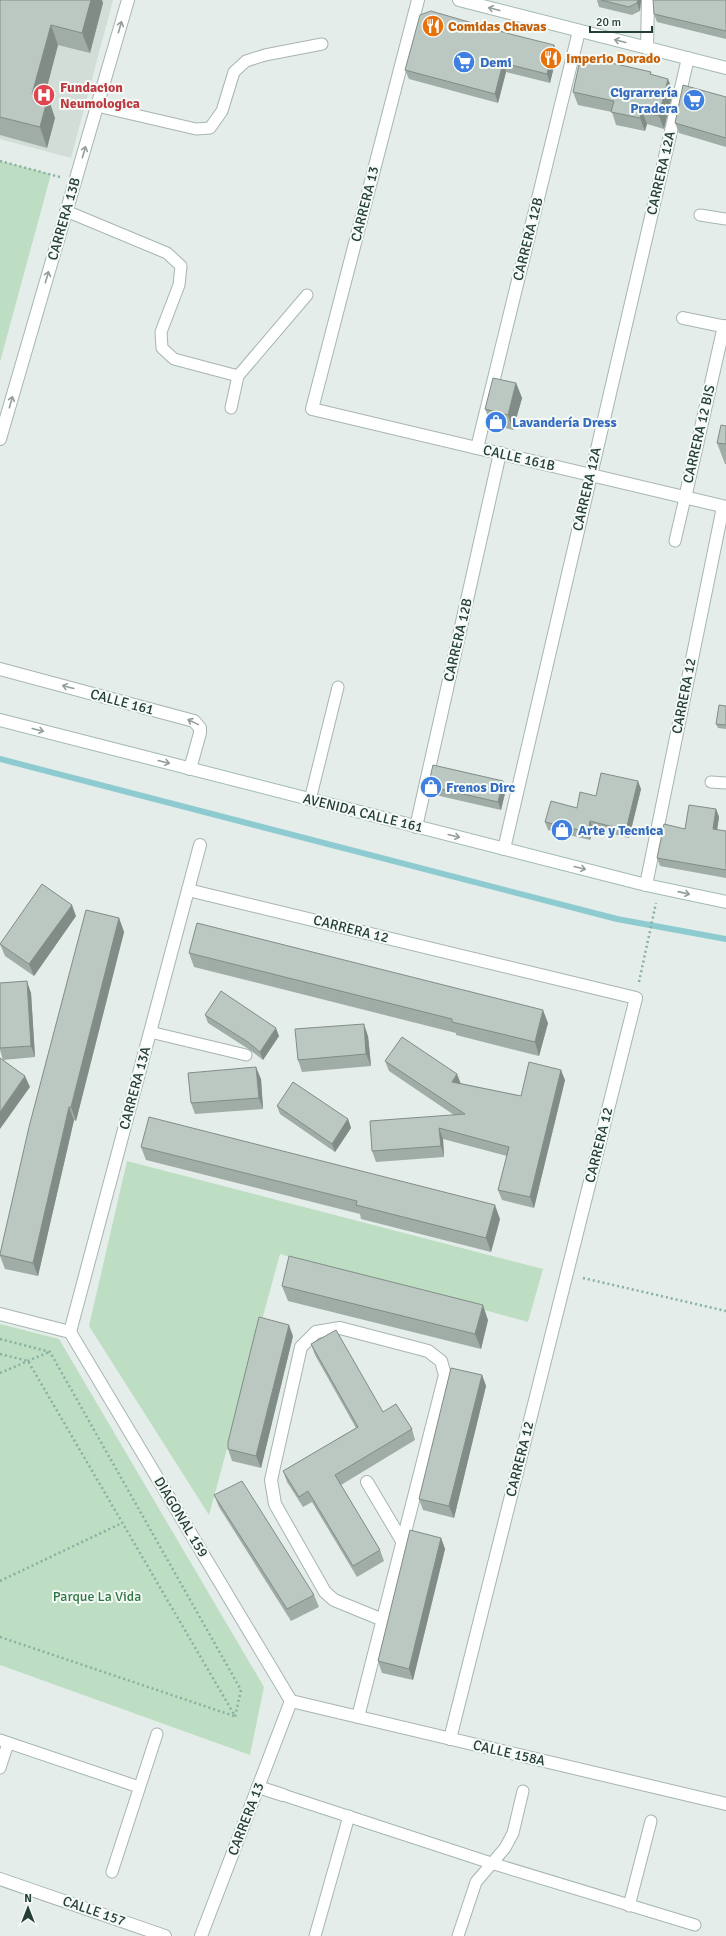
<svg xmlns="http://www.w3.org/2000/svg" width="726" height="1936" viewBox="0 0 726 1936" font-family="Signika,sans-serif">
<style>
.built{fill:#d2ddd7}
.green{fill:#bedec4}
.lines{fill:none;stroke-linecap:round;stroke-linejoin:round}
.stream{stroke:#8ecbd1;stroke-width:6}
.lane-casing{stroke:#a7b5b0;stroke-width:13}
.street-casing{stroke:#a7b5b0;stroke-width:14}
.secondary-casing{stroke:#a3b9b0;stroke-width:14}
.path{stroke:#86b0a0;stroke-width:2.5;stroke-dasharray:2 3;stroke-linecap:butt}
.lane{stroke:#fff;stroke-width:11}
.street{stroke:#fff;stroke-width:12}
.secondary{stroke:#fff;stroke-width:12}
.wall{fill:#a0aca6}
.shaded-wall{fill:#828c87}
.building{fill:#bac8c1;stroke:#828c87}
.oneway{stroke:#929f9a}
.labels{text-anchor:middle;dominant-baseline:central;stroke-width:4;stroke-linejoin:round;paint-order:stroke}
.food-label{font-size:14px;font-weight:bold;fill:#c56008;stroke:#f5faf7;text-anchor:start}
.shop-label{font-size:14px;font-weight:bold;fill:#366cbe;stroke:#f5faf7;text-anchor:start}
.health-label{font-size:14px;font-weight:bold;fill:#be3a42;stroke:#f5faf7;text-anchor:start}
.street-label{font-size:14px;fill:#243f36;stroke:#f5faf7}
.park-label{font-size:14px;fill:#2f7545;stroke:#f5faf7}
</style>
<rect width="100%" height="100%" fill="#e4ede9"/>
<polygon class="built" points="0,0 113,0 71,158 0,139"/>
<g class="green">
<polygon points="0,161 51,174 0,362"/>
<polygon points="127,1161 543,1269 528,1322 280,1254 209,1515 89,1326"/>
<polygon points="0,1324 59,1339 264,1687 250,1755 0,1665"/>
</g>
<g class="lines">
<polyline class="stream" points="0,759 617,919 726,939"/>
<g class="lane-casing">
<g id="lane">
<polyline points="97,106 196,129 210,128 222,111 234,72 246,61 265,55 322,44"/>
<polyline points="66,211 167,253 181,266 179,285 161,332 162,348 174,359 238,376"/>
<polyline points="700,215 726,219"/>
<polyline points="231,408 238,376 307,295"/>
<polyline points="675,541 685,498"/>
<polyline points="711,782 726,783"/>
<polyline points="310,800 338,687"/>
<polyline points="150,1032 246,1055"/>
<polyline points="0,1740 139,1787"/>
<polyline points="0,1768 8,1743"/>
<polyline points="283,1795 491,1863 695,1925"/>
<polyline points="112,1872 157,1734"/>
<polyline points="629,1906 651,1821"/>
<polyline points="315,1936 349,1816"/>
<polyline points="458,1936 476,1882 505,1848 513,1833 523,1791"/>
</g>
</g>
<g class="street-casing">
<g id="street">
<polyline points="418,0 312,409 726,507"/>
<polyline points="647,48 648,0"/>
<polyline points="683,318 726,327"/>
<polyline points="0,439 128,0"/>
<polyline points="477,448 579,31"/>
<polyline points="685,498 724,326"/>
<polyline points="0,669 194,721 200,728 200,733 190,769"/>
<polyline points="416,827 500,453"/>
<polyline points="504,849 688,58"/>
<polyline points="646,885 723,507"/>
<polyline points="188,890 636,998 450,1739"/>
<polyline points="0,1314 70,1332"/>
<polyline points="70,1332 200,845"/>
<polyline points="70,1332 291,1701"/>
<polyline points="367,1482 402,1541"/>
<polyline points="291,1701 726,1804"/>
<polyline points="358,1717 445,1375 441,1361 428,1351 340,1328 316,1332 301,1347 271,1480 275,1504 325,1592 334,1600 383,1620"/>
<polyline points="258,1787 283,1795"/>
<polyline points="0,1879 165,1936"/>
<polyline points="201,1936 291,1701"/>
</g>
</g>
<g class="secondary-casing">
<g id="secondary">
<polyline points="459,0 726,68"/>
<polyline points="0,720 646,885 726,902"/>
</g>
</g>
<g class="path">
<polyline points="0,161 60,177"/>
<polyline points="639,982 656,903"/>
<polyline points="583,1278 726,1311"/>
<polyline points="0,1339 50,1352 241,1690 235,1717"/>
<polyline points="0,1354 28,1361 235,1716"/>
<polyline points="0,1373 49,1352"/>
<polyline points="0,1581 122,1523"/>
<polyline points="0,1637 234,1716"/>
</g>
<use href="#lane" class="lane"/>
<use href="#street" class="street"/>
<use href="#secondary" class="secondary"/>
</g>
<g class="wall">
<polygon points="0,0 103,3 90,53 58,45 44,97 55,118 47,148 0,135"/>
<polygon points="597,0 641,0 640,11 632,15 599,7"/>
<polygon points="726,0 726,39 657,22 654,14"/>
<polygon points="554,45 557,54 550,83 506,72 498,103 409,79 405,70"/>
<polygon points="651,72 651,74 673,91 664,129 647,124 645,131 616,125 612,112 578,105 573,92"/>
<polygon points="726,97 726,147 679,133 675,123"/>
<polygon points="516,383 522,398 513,430 491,424 485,409"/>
<polygon points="726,426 726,464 725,464 717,443"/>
<polygon points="726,706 726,729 718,728 716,724"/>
<polygon points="503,781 506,789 501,810 431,794 428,786"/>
<polygon points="641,789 629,838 593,829 590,840 548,830 545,822 577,808 596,796"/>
<polygon points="716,809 719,817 717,830 726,831 726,878 660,866 657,858 685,829"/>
<polygon points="76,916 34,976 5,956 0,944"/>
<polygon points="119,918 124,932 76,1121 74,1120 38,1276 5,1269 0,1256 0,1254"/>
<polygon points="189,953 548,1023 539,1056 456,1035 456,1033 194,967"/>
<polygon points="0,983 31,993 35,1057 3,1060 0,1050"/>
<polygon points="205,1015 279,1036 263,1060 250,1050 208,1023"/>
<polygon points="368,1036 371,1066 302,1072 298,1060"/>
<polygon points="385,1061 460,1083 521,1096 565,1080 534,1208 502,1200 498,1190 507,1156 443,1139 444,1157 376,1162 372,1151 454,1115 389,1071"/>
<polygon points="261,1079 263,1109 195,1114 191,1103"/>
<polygon points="277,1106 348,1119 351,1128 335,1152 280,1114"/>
<polygon points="141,1147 500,1219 491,1252 361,1219 360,1214 146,1160"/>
<polygon points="282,1286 488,1320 481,1349 288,1301"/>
<polygon points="293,1336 261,1468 232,1461 228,1449"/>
<polygon points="311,1344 383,1412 412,1429 415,1440 341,1485 380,1550 384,1561 357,1577 312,1502 303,1507 287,1482 283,1471 356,1428 315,1355"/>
<polygon points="482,1375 486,1386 454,1518 423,1510 419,1499"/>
<polygon points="214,1495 314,1595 319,1607 291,1621 219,1507"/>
<polygon points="441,1538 445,1549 413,1680 382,1673 378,1661"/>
</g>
<g class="shaded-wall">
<polygon points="91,0 102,0 103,3 90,53 82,33"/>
<polygon points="638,0 641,0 640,11 637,3"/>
<polygon points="51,25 58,45 40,114 32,94"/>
<polygon points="554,45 557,54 550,83 547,74"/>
<polygon points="503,63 506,72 498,103 495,94"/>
<polygon points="668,79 673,91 664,129 659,116"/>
<polygon points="48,97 55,118 47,148 40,127"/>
<polygon points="642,111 647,124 645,131 640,118"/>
<polygon points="516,383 522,398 513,430 508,415"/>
<polygon points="503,781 506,789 501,810 498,802"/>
<polygon points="638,781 641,789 629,838 626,830"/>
<polygon points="716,809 719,817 716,837 713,829"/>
<polygon points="590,821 593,829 590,840 588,832"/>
<polygon points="72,905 76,916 34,976 29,964"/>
<polygon points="119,918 124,932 76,1121 71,1107"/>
<polygon points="27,981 31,993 35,1057 31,1046"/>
<polygon points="543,1010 548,1023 539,1056 535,1042"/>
<polygon points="364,1024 368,1036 371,1066 366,1054"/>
<polygon points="276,1028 279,1036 263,1060 260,1052"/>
<polygon points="256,1067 261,1079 263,1109 259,1098"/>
<polygon points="561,1070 565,1080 534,1208 530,1197"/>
<polygon points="457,1074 461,1084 452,1082"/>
<polygon points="25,1076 30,1087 0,1129 0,1112"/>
<polygon points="69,1107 74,1120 38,1276 33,1263"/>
<polygon points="348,1119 351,1128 335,1152 332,1144"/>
<polygon points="439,1128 443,1139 444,1157 441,1146"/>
<polygon points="495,1205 500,1219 491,1252 486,1238"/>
<polygon points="483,1305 488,1320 481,1349 475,1334"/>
<polygon points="289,1325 293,1336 261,1468 256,1456"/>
<polygon points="482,1375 486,1386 454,1518 449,1506"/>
<polygon points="441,1538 445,1549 413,1680 409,1669"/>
</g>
<g class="building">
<polygon points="0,0 91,0 82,33 51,25 32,94 48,97 40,127 0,117"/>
<polygon points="601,0 638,0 637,3 629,7"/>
<polygon points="653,0 726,0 726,31 654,14"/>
<polygon points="431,11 510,34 554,45 547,74 503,63 495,94 405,70 420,15"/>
<polygon points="581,56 651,72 650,74 668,79 659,116 642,111 640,118 611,112 614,101 573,92"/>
<polygon points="683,85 726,97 726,138 675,123"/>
<polygon points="493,378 516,383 508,415 485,409"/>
<polygon points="721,425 726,426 726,444 717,443"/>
<polygon points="719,705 726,706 726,725 716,724"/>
<polygon points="433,765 503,781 498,802 428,786"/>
<polygon points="601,773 638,781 626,830 590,821 588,832 545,822 551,801 577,808 580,792 596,796"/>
<polygon points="689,805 716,809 713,829 726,831 726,870 657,858 664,824 685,829"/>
<polygon points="42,884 72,905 29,964 0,944"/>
<polygon points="86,910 119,918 71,1107 69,1107 33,1263 0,1255 0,1254 29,1127"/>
<polygon points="197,923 543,1010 535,1042 452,1022 452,1019 189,953"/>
<polygon points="27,981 31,1046 0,1048 0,983"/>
<polygon points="221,991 276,1028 260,1052 248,1042 205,1015"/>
<polygon points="364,1024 366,1054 298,1060 295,1029"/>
<polygon points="402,1037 457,1074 452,1082 521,1096 529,1062 561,1070 530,1197 498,1190 509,1147 439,1128 441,1146 372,1151 370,1121 465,1114 385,1061"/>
<polygon points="0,1058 25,1076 0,1112"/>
<polygon points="256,1067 259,1098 191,1103 188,1073"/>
<polygon points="293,1082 348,1119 332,1144 277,1106"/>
<polygon points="149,1117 495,1205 486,1238 356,1205 357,1201 141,1147"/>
<polygon points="289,1256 483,1305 475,1334 282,1286"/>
<polygon points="259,1317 289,1325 256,1456 228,1449 228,1442"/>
<polygon points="336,1330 383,1412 396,1404 412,1429 335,1475 380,1550 353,1566 308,1491 299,1497 283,1471 358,1427 311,1344"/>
<polygon points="451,1368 482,1375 449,1506 419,1499"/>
<polygon points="242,1481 314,1595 287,1609 214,1495"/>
<polygon points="410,1530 441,1538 409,1669 378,1661"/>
</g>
<defs><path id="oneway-shaft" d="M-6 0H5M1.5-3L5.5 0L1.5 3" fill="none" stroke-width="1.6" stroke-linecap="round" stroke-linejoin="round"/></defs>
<g class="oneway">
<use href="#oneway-shaft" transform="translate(494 9) rotate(-166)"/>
<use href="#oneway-shaft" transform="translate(120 27) rotate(-74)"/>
<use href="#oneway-shaft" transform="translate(620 41) rotate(-166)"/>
<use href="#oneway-shaft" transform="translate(84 152) rotate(-74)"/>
<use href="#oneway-shaft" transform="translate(47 277) rotate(-74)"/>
<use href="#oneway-shaft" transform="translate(11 402) rotate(-74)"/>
<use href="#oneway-shaft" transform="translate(68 687) rotate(-165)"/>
<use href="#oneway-shaft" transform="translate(193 722) rotate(-154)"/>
<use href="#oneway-shaft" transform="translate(38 730) rotate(14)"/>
<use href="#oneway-shaft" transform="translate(164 762) rotate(14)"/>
<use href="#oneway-shaft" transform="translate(454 836) rotate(14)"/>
<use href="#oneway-shaft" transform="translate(580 868) rotate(14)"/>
<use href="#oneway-shaft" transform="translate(684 893) rotate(13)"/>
</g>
<defs>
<g id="restaurant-disc" transform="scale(1.15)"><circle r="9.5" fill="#e8710a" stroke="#f5faf7"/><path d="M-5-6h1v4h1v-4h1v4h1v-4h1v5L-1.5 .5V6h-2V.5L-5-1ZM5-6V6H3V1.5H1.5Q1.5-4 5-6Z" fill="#fff"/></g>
<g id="supermarket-disc" transform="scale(1.15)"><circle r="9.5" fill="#3f7fe0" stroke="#f5faf7"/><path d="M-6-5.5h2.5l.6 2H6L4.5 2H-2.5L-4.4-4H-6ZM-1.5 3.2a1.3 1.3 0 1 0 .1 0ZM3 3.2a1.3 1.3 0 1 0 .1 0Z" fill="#fff"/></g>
<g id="hospital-disc" transform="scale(1.15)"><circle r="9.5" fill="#e0444e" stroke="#f5faf7"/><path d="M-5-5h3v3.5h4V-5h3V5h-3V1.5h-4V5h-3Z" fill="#fff"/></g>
<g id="shop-disc" transform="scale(1.15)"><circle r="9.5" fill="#3f7fe0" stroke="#f5faf7"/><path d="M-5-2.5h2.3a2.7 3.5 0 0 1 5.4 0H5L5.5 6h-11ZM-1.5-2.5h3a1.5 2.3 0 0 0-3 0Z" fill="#fff"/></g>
</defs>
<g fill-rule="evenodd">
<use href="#restaurant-disc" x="433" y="26"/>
<use href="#restaurant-disc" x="551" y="58"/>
<use href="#supermarket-disc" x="464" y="62"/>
<use href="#hospital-disc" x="44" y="95"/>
<use href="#supermarket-disc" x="694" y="100"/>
<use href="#shop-disc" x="496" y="422"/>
<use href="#shop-disc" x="431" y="787"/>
<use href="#shop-disc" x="562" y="830"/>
</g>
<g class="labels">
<g class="food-label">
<text x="448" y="26">Comidas Chavas</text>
<text x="566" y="58">Imperio Dorado</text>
</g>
<g class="shop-label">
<text x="480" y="62">Demi</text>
<text x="678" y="92" text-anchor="end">Cigrarrería<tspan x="678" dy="16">Pradera</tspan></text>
<text x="512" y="422">Lavandería Dress</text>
<text x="446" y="787">Frenos Dirc</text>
<text x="578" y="830">Arte y Tecnica</text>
</g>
<g class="health-label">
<text x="60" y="87">Fundacion<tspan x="60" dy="16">Neumologica</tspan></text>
</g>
<g class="street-label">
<text transform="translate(661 173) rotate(-77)">CARRERA 12A</text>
<text transform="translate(365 204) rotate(-76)">CARRERA 13</text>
<text transform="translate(64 219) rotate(-74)">CARRERA 13B</text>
<text transform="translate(528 239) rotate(-76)">CARRERA 12B</text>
<text transform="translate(699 434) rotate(-77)">CARRERA 12 BIS</text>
<text transform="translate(519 458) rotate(13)">CALLE 161B</text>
<text transform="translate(587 489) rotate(-77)">CARRERA 12A</text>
<text transform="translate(458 640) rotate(-77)">CARRERA 12B</text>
<text transform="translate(684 696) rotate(-79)">CARRERA 12</text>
<text transform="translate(122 702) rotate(15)">CALLE 161</text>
<text transform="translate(363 813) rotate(14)">AVENIDA CALLE 161</text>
<text transform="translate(351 929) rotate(14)">CARRERA 12</text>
<text transform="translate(135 1088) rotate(-75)">CARRERA 13A</text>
<text transform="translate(599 1145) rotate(-76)">CARRERA 12</text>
<text transform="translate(520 1459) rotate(-76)">CARRERA 12</text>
<text transform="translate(181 1517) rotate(59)">DIAGONAL 159</text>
<text transform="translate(509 1753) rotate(13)">CALLE 158A</text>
<text transform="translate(246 1819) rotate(-69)">CARRERA 13</text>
<text transform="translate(94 1911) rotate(19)">CALLE 157</text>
</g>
<g class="park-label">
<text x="97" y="1596">Parque La Vida</text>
</g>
</g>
<g transform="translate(28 1908)" stroke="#f5faf7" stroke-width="3" paint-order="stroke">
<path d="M0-3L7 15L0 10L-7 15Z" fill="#243f36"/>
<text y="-6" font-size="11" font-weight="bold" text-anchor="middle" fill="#243f36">N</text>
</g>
<path d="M590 26v6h62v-6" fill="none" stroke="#243f36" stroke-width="2"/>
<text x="596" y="26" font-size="12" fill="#243f36" stroke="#f5faf7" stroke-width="3" paint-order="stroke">20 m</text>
</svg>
